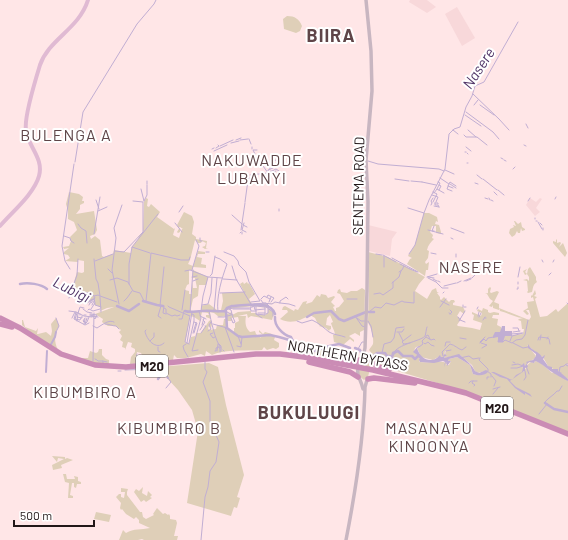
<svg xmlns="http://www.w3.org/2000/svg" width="568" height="540" viewBox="0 0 568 540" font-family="Barlow,sans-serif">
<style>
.built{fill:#f8d8da}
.green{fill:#dfcfb8;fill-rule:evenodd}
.water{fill:#c1aed3}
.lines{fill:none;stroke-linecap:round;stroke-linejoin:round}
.stream{stroke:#c1aed3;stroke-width:1}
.canal{stroke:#c1aed3;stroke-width:2}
.river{stroke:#c1aed3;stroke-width:2.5}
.secondary{stroke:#c8b6c1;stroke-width:3.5}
.primary{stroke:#e0bad3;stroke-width:4}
.highway{stroke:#cb8cb5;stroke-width:5.5}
.labels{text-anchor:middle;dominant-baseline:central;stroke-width:4;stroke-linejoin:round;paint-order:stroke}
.shield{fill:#fff;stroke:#645d5d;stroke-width:1}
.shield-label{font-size:13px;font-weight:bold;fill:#221718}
.street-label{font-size:14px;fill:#221718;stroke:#fff}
.water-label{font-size:15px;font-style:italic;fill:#523769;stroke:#fff}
.quarter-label{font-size:16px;letter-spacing:1px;fill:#5f4548;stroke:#fff}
.district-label{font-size:18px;font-weight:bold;letter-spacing:1px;fill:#5f4548;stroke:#fff}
</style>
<rect width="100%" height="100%" fill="#ffe6e7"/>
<g class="built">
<polygon points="410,0 427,0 436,7 427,13 409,2"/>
<polygon points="457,7 475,38 462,46 445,14"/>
<polygon points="530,198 536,202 540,198 542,199 536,208 540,212 535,216 526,205"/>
<polygon points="368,225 397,232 392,239 390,256 369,251"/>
</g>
<g class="green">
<path d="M287,16C295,16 299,19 302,26L300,31L296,33L284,29L283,19Z"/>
<path d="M69,192L79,194L83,197L82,201H84V203L80,205V209L76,214L94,211L97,230L95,234L90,236L91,239L95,236L100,240L102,256L104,257L113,254L114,250L131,253L132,247L139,238L138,237L143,232L144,202L146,198L148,199L147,206L149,207L151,204L160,212L157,217L174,229L175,228L173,235L179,238L182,229H183L180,227V232L178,233L177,232L180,227H178L177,225L184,212L192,216L194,222L192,234L196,237V239L207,241L206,248H208L205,249L202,247L205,246L206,243L202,241L201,243H198L195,240L190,260L188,264L193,266L198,251L205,252V254H198L197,257L202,258L201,264L206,265V268L193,267L192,270H189V284L187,285L185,290L189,291V294H192V281L193,288H197L195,278H192L193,270L208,277L206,285H199L198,296L193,299L191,308V312L201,311V306L209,304L217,310H221L223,301L222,293L244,292L240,284L243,282L244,284L247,282L248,284L249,283L255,294L249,299L252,304L277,303L268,304V308L254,306L227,309L225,311L227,314L232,312V315L238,312L251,311V313H256L257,314L265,315L268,313V308L274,313L272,320L251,316L248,318L247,314L238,316H246C245,321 245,328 250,332L255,331L256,334L261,338L260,336L262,337L263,335L259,332V330L263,334L265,332L272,334L273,336L275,337L274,340L279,343V347L276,349L273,348L267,350L264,347L262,350C247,351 225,349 212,355L206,351L205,356L201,354L186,358H177L174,355L173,360H165L164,359L152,361V359L143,357L141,353L137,352L136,362L143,363L130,364L131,357L135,352V349L131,347L132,343L128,342L125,350V348L122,347L123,342L120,340L122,336L119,332L121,330L116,326H108L102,322L103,319L95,314L114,307L107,308L98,312L101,310V307L95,305V298L87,303L86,298L91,293L80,291L71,292L77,272L82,273L84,272V261L78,260V262L65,261L70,258L68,255L64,254V252L69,248L64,249L63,247L69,246L71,241L70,237L77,230L74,222L68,219V211L66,204ZM202,312L208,313L209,315H206V317L211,319L210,312L214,313L219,317L226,316L227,319H224L223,325H217L216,329L209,330L208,328L209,326L211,328L212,324L211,320L209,321L201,333H196L195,339V336L191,337L189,343H185L190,316L194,317L200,321ZM238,317L239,321L235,323V328H234V332L227,328V321H232L231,318Z"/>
<path d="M424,213H429L437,217L438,222L436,221L435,224L439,225L441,232V234L436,233V226H432L430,232L433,235L432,238L434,239C431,242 428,245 427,250L429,251L428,258L425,262L426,264L429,262L428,270H426L425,276L407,264L410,259L412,258L408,256L415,245Z"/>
<polygon points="514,221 515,221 518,224 521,222 522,227 525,229 525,230 522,231 521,228 520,233 518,233 517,231 515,235 512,237 509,233 510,229 514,227 513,225 516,226"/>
<polygon points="556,239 557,240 557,243 560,242 561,243 559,247 563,243 567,253 565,257 553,243 553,241 556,242"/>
<path d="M368,252L388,257L425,277L419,284L415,291L427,299L432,290L436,288L437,292L439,293H437L440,297V299L441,300L444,297L449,302L451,300H454L455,302L453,303V305L463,307L465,311L464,314L460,311L457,316L461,319L457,325L458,326L472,328L480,330L482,323L473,320L474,315L472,314V312L481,316L482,313L477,311L478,309L482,311L483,308L488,310V312L490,313L494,312L499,313V315H493L492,318L498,319L497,325L501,327V332H498L505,336L523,334L524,329H522L521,321L518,320L519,319L523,318C514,317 508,313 500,311L499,308L529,320L531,317L529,310H526L529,314L527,315L523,311L528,308L527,302L534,301L533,297L531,298V295L532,296L535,290L536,294L534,296L537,297L535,299L540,317L547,316L556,309L558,312L568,303V364H566L568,365V379L562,375C559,370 554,370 548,366L544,359V356L542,357L527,345L536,356C534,360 529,362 525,366L524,364L522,366L523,368V372L527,367L526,366L531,362L534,363L535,361L541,363L552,373L554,372L568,381V432L486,399L488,398L486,399L444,385L384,367L376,363L373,359L374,356L369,350C370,348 372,346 373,344C374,338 371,325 367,322L368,320L369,292ZM418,346L420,347L417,348L421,357L433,360L440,356L441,358L444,356L445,351H446L445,355L447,356H445L444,358L460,355L472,365L475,371L478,373L485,371V374L478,375L473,374L470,365L457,357L449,359L448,361H451L449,365H446L447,363C441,360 429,363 420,362L419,361L420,357L414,352L415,348Z"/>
<path d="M530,267L536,277V280L537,282C532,285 533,290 532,292L528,293L527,292L528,291L527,281L523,280L527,279L529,281V277L527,274L525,275L523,271L527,269L525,272L527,274L528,269Z"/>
<polygon points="490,287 491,288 490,292 491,293 497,291 499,292 494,302 499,304 499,310 493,308 493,305 492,307 489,306 493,301 490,299 487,294 485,294 488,293 488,289"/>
<path d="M362,288L365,290L364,330L360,332V336L355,333L349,336L354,340V342L350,339L343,345L334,342L333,335L335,334C334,329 332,327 331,323L333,322L330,315L327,318L326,325L331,326V329L329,330L330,332L326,328L319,326L320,325L318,324L315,318L310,315C301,320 291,325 280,319L288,312L287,310H282L283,307L285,306L294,311L295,309L298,310L303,302L307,301L306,304L312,302L317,295L320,297L321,294L326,295L328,298L334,296L335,297L331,302L335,306L333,307L335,311H336V308L339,307L344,301L340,294L337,293L338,290L340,289L341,292L347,293L351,291H357Z"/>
<path d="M56,318L59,326C54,334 54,342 58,350L31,333L22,325V320H23L25,327L36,331L38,328L37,334H38L46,332L51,336L52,331L51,324Z"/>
<path d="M330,346L332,347L334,352L339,353C344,350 350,350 355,352L356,355L359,358L354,360L311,354L321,349L326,350Z"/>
<polygon points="99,349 102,349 102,355 106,359 109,360 109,364 94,364 80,358 88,358 90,351 96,353 98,352"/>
<polygon points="365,358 369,359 371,364 368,377 364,380 358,375 361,362"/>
<polygon points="209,363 218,367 226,405 244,475 237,497 240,498 237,508 234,507 231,516 187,503 198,431 192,410 178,390 157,367"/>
<polygon points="52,456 65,457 65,459 67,458 73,460 61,465 62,468 53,470 52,465 64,459 58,458 57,462"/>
<polygon points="63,474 66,474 67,479 75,479 74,476 78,477 78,481 81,482 81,484 77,484 76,488 74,487 74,483 72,483 70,495 73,496 73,498 68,498 69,483 65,482"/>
<polygon points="143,487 142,493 147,496 148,491 152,495 150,497 152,498 146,502 144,500 141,502 134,492 136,489 139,491"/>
<path d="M121,488L128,489L127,492V495L140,512H142L143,517L146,519L154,515L153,514L157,508L163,514L165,513L168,515L169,514L170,516V519L176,520L177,523L174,536H178L177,540H144L142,539L138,540H119L123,530L126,533C134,528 141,530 150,528L139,523V520L136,517L134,519L126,514L122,509L121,510L120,508L121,503L116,497L119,494H121V497L124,498L125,492H121Z"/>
<polygon points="96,512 111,515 109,522 94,519"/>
</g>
<g class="water">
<polygon points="502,326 505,326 505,331 512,331 512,336 505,336 503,342 498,342 498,337 493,338 493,336 495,332 500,332"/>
<path d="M528,344C531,351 539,351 542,357L545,355L544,358L543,359L548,366L552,367V369H558V371L562,373H561L568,379V381C565,380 550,371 549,370C544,366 541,363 535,361L534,363L529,362L527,364L528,367L525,368V371H524C523,372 511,380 510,381L516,387L530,394L532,397L525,393V395L515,388L507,379L500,377L491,372H494L512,380L516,375L522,372L523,368L522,365L524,363L525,366L527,363L526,362L533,360L536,356V354L528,348Z"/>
<path d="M418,346L420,347L417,348C420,359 432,365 440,355L441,357H443L446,351L445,354L447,356H445L444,358L459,354C463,358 471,363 475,371L479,373L486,370L488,372C484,376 479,376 473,374L470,365L457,357L449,359L448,361H451L447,366L446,362L444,367L445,362L443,361L434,363L420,362L419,360L420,357L413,352Z"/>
</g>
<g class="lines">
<g class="stream">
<polyline points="473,94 499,119 509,130"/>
<polyline points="474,105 478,100"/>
<polyline points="480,105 494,115"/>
<polyline points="466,112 493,132 499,139"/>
<polyline points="465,115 481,126"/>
<polyline points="526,124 528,128"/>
<polyline points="453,130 458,134"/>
<polyline points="468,130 476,137"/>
<polyline points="464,135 466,137 477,137 487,145"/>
<polyline points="249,139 251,144"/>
<polyline points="236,140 241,138"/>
<polyline points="240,140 248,139"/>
<polyline points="231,143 239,141"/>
<polyline points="524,145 526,146"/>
<polyline points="220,146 233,140"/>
<polyline points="252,147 252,149"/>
<polyline points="466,147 471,151"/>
<polyline points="216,148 219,146 218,145"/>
<polyline points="212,149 214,148"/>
<polyline points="214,151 227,145"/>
<polyline points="465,152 466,152"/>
<polyline points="467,153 468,154"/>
<polyline points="255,154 253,150 257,150"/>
<polyline points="501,158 503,159"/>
<polyline points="504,160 506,161"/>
<polyline points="273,161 276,160"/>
<polyline points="368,161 378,164 439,169 444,171"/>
<polyline points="75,162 83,112 137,24 154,4 156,0"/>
<polyline points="267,162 269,164 270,169"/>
<polyline points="467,163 468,163"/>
<polyline points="513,169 515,167"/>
<polyline points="445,170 454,174"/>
<polyline points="268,171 268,170 273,168"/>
<polyline points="271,171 273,172 276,171"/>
<polyline points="268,173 276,169 279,171"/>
<polyline points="250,175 268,173 261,163"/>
<polyline points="477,175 482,179"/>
<polyline points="244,177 245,180 250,178"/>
<polyline points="440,178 449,184 447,189 452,191"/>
<polyline points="395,179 409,181"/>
<polyline points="483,179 497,190"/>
<polyline points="411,181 422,182"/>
<polyline points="422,182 436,185"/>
<polyline points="475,183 478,184"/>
<polyline points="147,184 147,181"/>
<polyline points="449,184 450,182 456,186"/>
<polyline points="450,184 456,188"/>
<polyline points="448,186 453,188"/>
<polyline points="141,189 144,201"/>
<polyline points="437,189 440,183 438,182"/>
<polyline points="439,190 441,186 439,185"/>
<polyline points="498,190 504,195"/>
<polyline points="433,192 437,194 433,202"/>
<polyline points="494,192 497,195"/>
<polyline points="434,193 437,189 444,193"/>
<polyline points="432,195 438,197 436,202"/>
<polyline points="485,198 488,199"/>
<polyline points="489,198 490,200"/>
<polyline points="555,199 556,197"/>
<polyline points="96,200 99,209"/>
<polyline points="491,200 493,201"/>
<polyline points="144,201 147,195 147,185"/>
<polyline points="528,201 530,198"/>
<polyline points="245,202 248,180 258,181"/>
<polyline points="435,203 435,205 438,205 439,207"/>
<polyline points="435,203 438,203 438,204"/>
<polyline points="431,205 432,203 431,201 433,198"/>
<polyline points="434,206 439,207"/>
<polyline points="408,208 424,213 415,245 409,254"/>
<polyline points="98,211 107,207"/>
<polyline points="279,211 279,209"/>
<polyline points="179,212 183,206"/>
<polyline points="424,213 429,200 445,169 449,134 454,129 460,127 466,107 472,96 475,86 484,82 518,22"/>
<polyline points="232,215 242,224"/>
<polyline points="535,218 535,219"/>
<polyline points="536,221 537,221"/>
<polyline points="538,222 542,229"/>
<polyline points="175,223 182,232"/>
<polyline points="244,223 242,230 246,232"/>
<polyline points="540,223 542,225"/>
<polyline points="78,224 81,228 86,231 87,243"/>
<polyline points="243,225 247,227"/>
<polyline points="434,226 432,231 434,231"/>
<polyline points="451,228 464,233"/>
<polyline points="543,228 543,230"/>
<polyline points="241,230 245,203"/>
<polyline points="428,230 443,234"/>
<polyline points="240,233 241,232"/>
<polyline points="94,234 100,197"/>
<polyline points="242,234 242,232"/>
<polyline points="64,236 70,238 71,241 74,243"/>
<polyline points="200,238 200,241 202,241"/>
<polyline points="451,238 453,239"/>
<polyline points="132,247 158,214"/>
<polyline points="115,251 124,252 143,232 143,202 133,201"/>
<polyline points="206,252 209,252"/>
<polyline points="224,252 234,256 238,261 239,265 246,272 249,282 260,301 251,302"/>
<polyline points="431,253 436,254"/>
<polyline points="376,254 382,255"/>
<polyline points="383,255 396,262"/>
<path d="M215,257L220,259L227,264C222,278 216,296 218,312"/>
<polyline points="456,257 456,254"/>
<polyline points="392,258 418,272"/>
<polyline points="542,260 543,262"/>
<polyline points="95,261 113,254"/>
<polyline points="553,262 554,260"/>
<polyline points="400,264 410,269"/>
<polyline points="232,266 236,279 252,306"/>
<polyline points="384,267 384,256"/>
<polyline points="70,269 65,261 62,246 74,164"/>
<polyline points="108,269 112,273"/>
<polyline points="410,269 417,272"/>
<polyline points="192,270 199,246 196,240"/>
<polyline points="185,271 190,270 208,277 222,278"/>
<polyline points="399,272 402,270 404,266"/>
<polyline points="549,275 551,273"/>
<polyline points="210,276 212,274 215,256"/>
<polyline points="192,277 197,276"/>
<polyline points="427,277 437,274"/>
<polyline points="428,277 434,278"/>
<polyline points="518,277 520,267"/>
<polyline points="428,278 436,282 442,288 448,288"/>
<polyline points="472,278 475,275"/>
<polyline points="223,279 237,280"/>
<polyline points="433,279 437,281"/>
<polyline points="110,280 117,278 128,282 133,291 140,293 144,301"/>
<polyline points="193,281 198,279"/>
<polyline points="438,281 440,282"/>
<polyline points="464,281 471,278"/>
<polyline points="466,281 471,279"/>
<polyline points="518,282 518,284"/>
<polyline points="392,283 399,277 401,271"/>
<polyline points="457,283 461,281"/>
<polyline points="129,284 129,264 132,247 150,253"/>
<polyline points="444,286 456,283"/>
<polyline points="517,289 518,289 518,287"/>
<polyline points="82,292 89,293 94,296 98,295 100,296 98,283 96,279 94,259"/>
<polyline points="220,293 245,292"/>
<polyline points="443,293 444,292"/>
<polyline points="374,294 380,293 383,295 393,288 393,282"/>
<polyline points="94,296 95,305 101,307"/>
<polyline points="100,296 117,302"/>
<polyline points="100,297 101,312"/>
<polyline points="267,297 268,295 274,298 271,302"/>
<polyline points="69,298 77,275 78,259"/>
<polyline points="86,299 87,302 90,300"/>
<polyline points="261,299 264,296 270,299"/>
<polyline points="347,299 357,299"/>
<polyline points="261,300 263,303 272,304 275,302 280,303 280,301 286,297 288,299"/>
<polyline points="82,301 91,295"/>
<polyline points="124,301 127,298 132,291"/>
<polyline points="146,301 151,253 181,260 189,260 190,257"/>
<polyline points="441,301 449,305"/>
<polyline points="269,302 271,297"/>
<polyline points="87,303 95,298"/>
<polyline points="91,303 94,299"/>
<polyline points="280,303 289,304 295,306"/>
<polyline points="567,303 568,304"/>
<polyline points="119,304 112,270 116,238 114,228 122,205"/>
<polyline points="254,304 266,303 270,307"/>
<polyline points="89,305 92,299"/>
<polyline points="92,305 94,301"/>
<polyline points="202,305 208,304 211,293 212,278"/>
<polyline points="253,305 267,305"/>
<polyline points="160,306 164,267"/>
<polyline points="161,306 158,316 161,318"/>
<polyline points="164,306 163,313 166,314"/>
<polyline points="168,306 169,307 190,316 185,342 189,344"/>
<polyline points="254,306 256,306 256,314 262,318"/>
<polyline points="256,306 265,307 265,315 256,314"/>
<polyline points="252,307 254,306 255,310 265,309"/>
<polyline points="252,307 250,307 251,311 256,311"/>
<polyline points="266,307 273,312 273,316"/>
<polyline points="440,307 446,299"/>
<polyline points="463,307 463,305"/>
<polyline points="464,307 466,307"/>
<polyline points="84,308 80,307 78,313 84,316 92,317"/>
<polyline points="164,308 166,309 166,313 172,316 175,315 177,316 180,315"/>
<polyline points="83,309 87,312 92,313"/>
<polyline points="91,309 95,303"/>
<polyline points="229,309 231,310 232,314"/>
<polyline points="233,309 250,309"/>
<polyline points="477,309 478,307"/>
<polyline points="88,310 89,309 93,311 100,309"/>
<polyline points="182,310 185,290"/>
<polyline points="225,310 233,308 249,308"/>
<polyline points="450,310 452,312 450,314"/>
<polyline points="69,311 76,312"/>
<polyline points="201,311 203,296 208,277"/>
<path d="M209,311C211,320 215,341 221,348"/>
<polyline points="214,311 217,278"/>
<polyline points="190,312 193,270"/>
<polyline points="227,312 233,315"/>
<polyline points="369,312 375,307 381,308 386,303 394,305 402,301 404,302 414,303 414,292"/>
<polyline points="77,313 75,319 80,320 81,318"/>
<polyline points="78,313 76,312 74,319 85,325 89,323"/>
<polyline points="258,313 265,313"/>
<polyline points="449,313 451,314"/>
<polyline points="90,314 97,315 95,319 94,318"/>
<polyline points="266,314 268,313 268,309"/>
<polyline points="80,315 80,314"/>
<polyline points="84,315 86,315"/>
<polyline points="90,315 98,317"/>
<polyline points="90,316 96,317"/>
<polyline points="200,316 206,319"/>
<polyline points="355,316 362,326 365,327"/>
<polyline points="478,316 479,312"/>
<polyline points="77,317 82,318 82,316"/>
<polyline points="218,317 224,317 231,315"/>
<polyline points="458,317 460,320 465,322"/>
<polyline points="479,317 481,313"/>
<polyline points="56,318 59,326 56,332"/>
<polyline points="72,318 75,312"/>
<polyline points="87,318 85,324 87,322 89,317"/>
<polyline points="231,318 233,323 235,322 232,315"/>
<polyline points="357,318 361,321 365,321"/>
<polyline points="485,318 486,318"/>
<polyline points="179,319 182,319 184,311"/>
<polyline points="483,320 485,317"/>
<polyline points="77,321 78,313"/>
<path d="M297,321L302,323L312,320C319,323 324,328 329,332C334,335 340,335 345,337"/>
<polyline points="368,321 371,326 373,337"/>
<polyline points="459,321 465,311"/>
<polyline points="84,322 83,321 85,318"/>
<polyline points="194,322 197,323 194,333"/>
<polyline points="84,324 85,319"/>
<path d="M105,324C110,324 112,326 116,326L119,329"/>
<polyline points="213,324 227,328"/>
<polyline points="202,325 204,318"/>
<path d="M93,326L97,328C102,325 109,319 114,322"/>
<polyline points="225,327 234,352"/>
<polyline points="513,328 518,328 519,331"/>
<path d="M146,330L145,331C146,339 156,351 164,343"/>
<polyline points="200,330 205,322 203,320"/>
<polyline points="208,331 211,329 209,325 211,322"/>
<polyline points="397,332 402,332 404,329"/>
<polyline points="511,332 512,334 522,333"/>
<polyline points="513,332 520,331"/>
<polyline points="193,333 196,323"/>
<polyline points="201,333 206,326 205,326"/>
<polyline points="213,333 210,334 213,338 215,337"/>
<polyline points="399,333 403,341 402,342 404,344 403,344"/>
<polyline points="238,336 241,344"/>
<polyline points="426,336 428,335 430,339"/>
<polyline points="426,337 431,340 434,339 435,340"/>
<polyline points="499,337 498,342 503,342 505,340 512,343 516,340 522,339 525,335 528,320"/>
<polyline points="460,338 466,339"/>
<polyline points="547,339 548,337"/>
<polyline points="538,340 539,337 548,338 549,339 550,344"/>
<polyline points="540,340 541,335"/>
<polyline points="150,341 154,337 154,333"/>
<polyline points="403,341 411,335"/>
<polyline points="510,341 512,336 523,333"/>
<polyline points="480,342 485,337"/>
<polyline points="187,343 192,312"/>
<polyline points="189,343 194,321 194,315 192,314"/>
<polyline points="424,343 425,344 428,342 431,345 434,346"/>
<polyline points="480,343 484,339 486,341 488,338 494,337"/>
<polyline points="481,343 487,345 482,348"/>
<polyline points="513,343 523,348 528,347"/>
<polyline points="186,344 183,346 184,350 188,357"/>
<polyline points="219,344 221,346 221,351"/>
<polyline points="404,344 410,343"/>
<polyline points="237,346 241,347 242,337"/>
<polyline points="445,346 446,342 450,342"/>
<polyline points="158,347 158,351 160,352"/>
<polyline points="219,347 220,349 220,352"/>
<polyline points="419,347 423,344 422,341 426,337"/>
<polyline points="295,348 296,344"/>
<polyline points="323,349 327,353 327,352 333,352"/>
<polyline points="358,349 362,342 364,342"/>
<polyline points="198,350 192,351 201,318 199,311"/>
<polyline points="223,350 224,351"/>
<polyline points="215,351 216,351 216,348 219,347"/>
<polyline points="217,351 218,344"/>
<path d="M395,351C400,344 423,340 425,336C426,334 426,329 427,327"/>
<polyline points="446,351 451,350"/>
<polyline points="382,353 384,344 391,342 394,338 396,328 404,327"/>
<path d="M443,356L442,352L450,344C455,345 458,349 462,350L466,347"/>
<polyline points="392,357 396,352"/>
<polyline points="460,358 469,356 473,359 479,358"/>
<polyline points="480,358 479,360 488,369 488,371"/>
<polyline points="95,359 97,360 98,361 103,361 103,363"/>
<polyline points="93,361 94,313"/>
<polyline points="103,361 107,362"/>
<polyline points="147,361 148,356"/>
<polyline points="136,362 137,354"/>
<polyline points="393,362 396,364 398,370"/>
<polyline points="513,362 515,363"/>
<polyline points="512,365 518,364 523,366"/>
<polyline points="566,365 568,366"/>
<polyline points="526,366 529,374"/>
<polyline points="511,368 517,368 523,366"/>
<polyline points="125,370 155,369 157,367"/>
<polyline points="118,371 121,371"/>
<polyline points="487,371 491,374 491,377"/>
<polyline points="559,373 560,367 564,366 566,364 568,364"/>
<polyline points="492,376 496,381 494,386"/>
<polyline points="487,379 487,377 489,377"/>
<polyline points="524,380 526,377 525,371"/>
<polyline points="473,381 472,383 475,385 474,386"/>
<polyline points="469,383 471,381 477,381"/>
<polyline points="166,388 171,382 168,378"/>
<polyline points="493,389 500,387"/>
<polyline points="493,394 498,388"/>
<path d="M545,402C549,397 553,396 557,391H559L562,386"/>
<polyline points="484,405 493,411 493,412"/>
<polyline points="539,414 547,404"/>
<polyline points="201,540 205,497 208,487 210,471 216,462 219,442 210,421 210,401 203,382 207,372 205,369 205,362"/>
</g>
<g class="canal">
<polyline points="50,346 55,337 56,332"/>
<polyline points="157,367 168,378"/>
<polyline points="46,372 47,351"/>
</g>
<g class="river">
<path d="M20,284C28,282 41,284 47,289"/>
<polyline points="143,301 157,305 163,306"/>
<polyline points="117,306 129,311 139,304"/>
<path d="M185,311C191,313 196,311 202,311C210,310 218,312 226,311L227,328L238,336L242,337L270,335L279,337L293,341L300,350L315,351L325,347L339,344L350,348"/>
<path d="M225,311L227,308L232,306C244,306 270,299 275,314"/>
<polyline points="367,312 374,312"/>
<path d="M275,317C274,326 283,335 291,337L293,341"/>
<polyline points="307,317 314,313 331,311 339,319 344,321 366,312"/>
<polyline points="355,348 360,350 362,355"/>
<polyline points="370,355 373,356 377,353 385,353 387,356 390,356 391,359 393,360 392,357 393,353 398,351 403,356 412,356 415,359 418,356 420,357"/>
<polyline points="158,379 162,373"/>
<polyline points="545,403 554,409 568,412"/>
</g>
<g class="secondary">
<polyline points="363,358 365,348 367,291 368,202 366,160 372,91 371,51 366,0"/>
<path d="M363,389C360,375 353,375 362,359L364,357L369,358"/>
<path d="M346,540C356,489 364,439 365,387L367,380"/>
</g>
<path class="primary" d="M0,226C12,212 34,194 39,176C44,158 28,147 26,130C24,119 36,78 40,65C49,39 79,29 88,0"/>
<g class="highway">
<polyline points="0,318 20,328 61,354 95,365 126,367 256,354 280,354 304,357 373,370 447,388 466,393 568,434"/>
<polyline points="0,324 12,327"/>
<polyline points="333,359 355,362 362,359"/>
<polyline points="309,362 350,372 358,377"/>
<polyline points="372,362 378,367 389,370"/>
<polyline points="368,379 374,378 415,383"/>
</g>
</g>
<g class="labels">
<g class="shield">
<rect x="136" y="355" width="32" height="22" rx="3"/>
<rect x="481" y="397" width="32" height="22" rx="3"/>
</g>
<g class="shield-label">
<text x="152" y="366">M20</text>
<text x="497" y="408">M20</text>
</g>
<g class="street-label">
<text transform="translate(358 186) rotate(-89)">SENTEMA ROAD</text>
<text transform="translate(348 355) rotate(10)">NORTHERN BYPASS</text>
</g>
<g class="water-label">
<text transform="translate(478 68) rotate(-57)">Nasere</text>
<text transform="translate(72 289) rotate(27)">Lubigi</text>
</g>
<g class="quarter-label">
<text x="66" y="134">BULENGA A</text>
<text x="252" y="159">NAKUWADDE<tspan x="252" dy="18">LUBANYI</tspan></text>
<text x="471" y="266">NASERE</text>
<text x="85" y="391">KIBUMBIRO A</text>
<text x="169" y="427">KIBUMBIRO B</text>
<text x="429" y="427">MASANAFU<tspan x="429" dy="18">KINOONYA</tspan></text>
</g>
<g class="district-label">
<text x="331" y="35">BIIRA</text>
<text x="309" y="412">BUKULUUGI</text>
</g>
</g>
<path d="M14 520v6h80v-6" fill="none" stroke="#221718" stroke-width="2"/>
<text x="20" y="520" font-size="12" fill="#221718" stroke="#ffffff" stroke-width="3" paint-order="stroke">500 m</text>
</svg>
